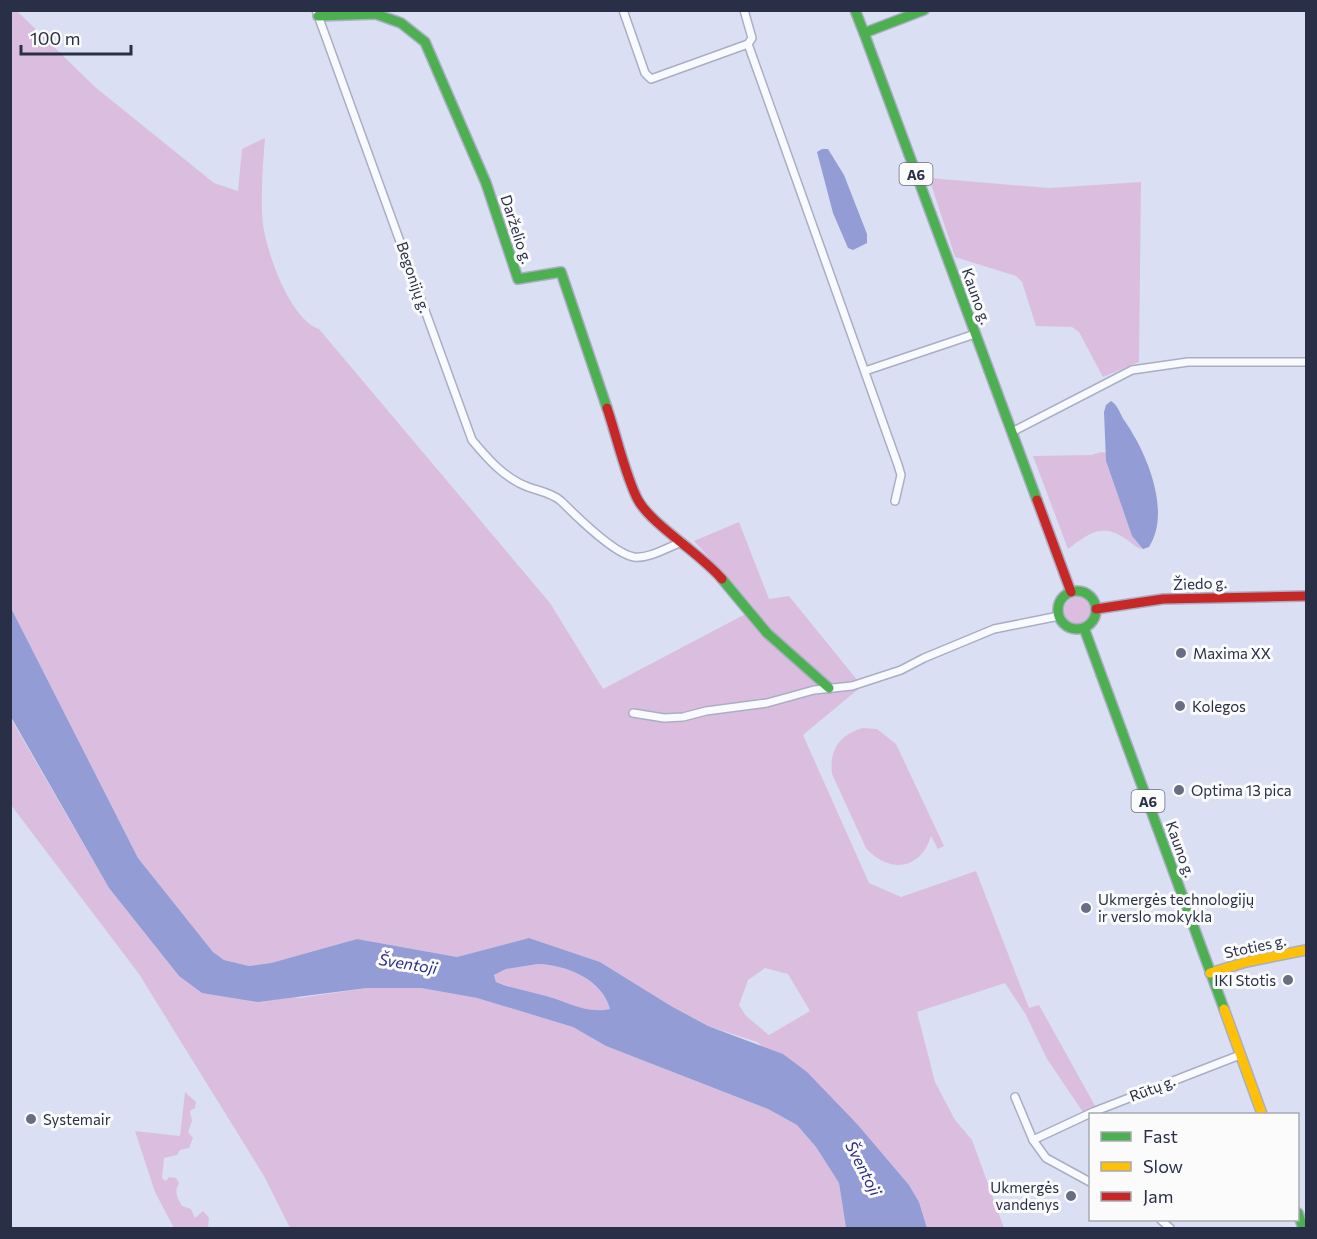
<svg xmlns="http://www.w3.org/2000/svg" width="1317" height="1239" viewBox="0 0 1317 1239" font-family="Commissioner,sans-serif">
<style>
.green{fill:#dbbedf;fill-rule:evenodd}
.water{fill:#939cd5;fill-rule:evenodd}
.lines{fill:none;stroke-linecap:round;stroke-linejoin:round}
.street-casing{stroke:#aaaec3;stroke-width:10}
.fast-casing{stroke:#aaaec3;stroke-width:12}
.slow-casing{stroke:#aaaec3;stroke-width:12}
.jam-casing{stroke:#aaaec3;stroke-width:12}
.street{stroke:#f9fafd;stroke-width:7}
.fast{stroke:#4caf50;stroke-width:9}
.slow{stroke:#ffc107;stroke-width:9}
.jam{stroke:#c62828;stroke-width:9}
.poi-dot{fill:#686d84;stroke:#fbfbfb;stroke-width:2}
.labels{text-anchor:middle;dominant-baseline:central;stroke-width:6;stroke-linejoin:round;paint-order:stroke}
.shield{fill:#fbfbfb;stroke:#696c7e;stroke-width:1.5}
.shield-label{font-size:14px;font-weight:bold;fill:#2a2f48}
.street-label{font-size:15px;fill:#2a2f48;stroke:#fbfbfb}
.poi-label{font-size:15px;fill:#2a2f48;stroke:#fbfbfb;text-anchor:start}
.water-label{font-size:16px;font-style:italic;fill:#2a2c81;stroke:#fbfbfb}
</style>
<rect width="100%" height="100%" fill="#dadff4"/>
<g class="green">
<path d="M16,10L95,87L214,183L238,191L242,149L265,138C263,163 259,212 265,235C271,263 292,320 319,329L550,603L603,689L755,609L694,541L739,522L769,599L789,596L862,686L803,735L869,883L901,897L976,871L1029,1008L1039,1005L1099,1113L1090,1114L1087,1118L1047,1059L1026,1015L1005,983L917,1012L935,1082L955,1120L972,1140L1004,1228H927L919,1202L909,1185L858,1125L757,1042L708,1026L671,1006L600,962L529,938L457,957L357,939L271,963L249,966L224,960L213,952L138,858L11,608L10,11ZM765,968L788,974L810,1011L769,1035L746,1016L739,1005L748,980Z"/>
<polygon points="929,178 1049,188 1141,182 1139,362 1103,377 1079,332 1072,327 1036,326 1022,282 1016,276 955,257"/>
<path d="M1101,452L1107,453L1106,461L1132,536L1143,549C1135,548 1131,542 1123,537C1100,523 1087,535 1068,549L1033,456L1091,455Z"/>
<circle cx="1078" cy="611" r="14"/>
<polygon points="10,717 109,888 179,976 299,998 367,988 421,988 477,998 573,1027 606,1046 768,1109 797,1125 816,1147 839,1183 846,1228 290,1228 264,1176 139,974 11,805"/>
<path d="M863,728L877,729L896,744L944,846L938,849L931,836C921,870 889,874 866,848L832,774C829,750 840,734 863,728Z"/>
<path d="M538,964C566,965 601,979 610,1009L599,1011L573,1007L496,982L494,975L506,969Z"/>
<path d="M185,1092L196,1102L195,1108L190,1111L192,1121L188,1132L193,1138L189,1148L180,1150L177,1155L164,1158L162,1178L166,1181L169,1177L176,1178L179,1183C174,1192 177,1197 182,1206L191,1209L195,1218L203,1211L209,1218L208,1228H174L155,1192L135,1131L180,1136Z"/>
</g>
<g class="water">
<polygon points="822,149 828,149 844,175 867,234 867,243 853,250 848,248 833,213 817,152"/>
<path d="M1111,401C1118,405 1120,414 1124,420C1146,451 1172,511 1149,547L1143,549L1132,536L1106,461L1104,412L1106,405Z"/>
<path d="M11,608L138,858L213,952L224,960L249,966L271,963L357,939L457,957L529,938L600,962L671,1006L708,1026L783,1054L807,1072L858,1125L909,1185L919,1202L927,1228H846L839,1183L816,1147L797,1125L768,1109L606,1046L573,1027L477,998L421,988H367L258,1002L202,993L179,976L109,888L11,717ZM538,964C566,965 602,979 610,1009C586,1014 568,1002 546,996C528,991 513,989 496,982L494,975L506,969Z"/>
</g>
<g class="lines">
<g class="street-casing">
<g id="street">
<path d="M316,10L472,440C487,458 504,478 528,487C539,491 552,493 561,501C576,516 614,554 634,557C649,559 668,547 682,542"/>
<polyline points="623,10 645,73 651,79 748,44 752,38 744,10"/>
<polyline points="748,44 898,465 901,475 895,501"/>
<polyline points="865,371 975,334"/>
<polyline points="1012,432 1132,370 1188,362 1306,362"/>
<polyline points="633,713 664,718 683,717 706,711 767,703 814,690 852,686 901,670 924,658 994,629 1059,616"/>
<polyline points="1015,1097 1033,1140 1046,1158 1090,1182"/>
<polyline points="1033,1140 1093,1112 1240,1055"/>
<polyline points="1161,1220 1170,1228"/>
</g>
</g>
<g class="fast-casing">
<g id="fast">
<polyline points="855,10 864,33 924,10"/>
<polyline points="318,16 376,14 401,23 425,42 486,183 518,279 561,272 607,408"/>
<polyline points="864,33 1037,500"/>
<polyline points="722,579 767,633 829,688"/>
<circle cx="1077" cy="610" r="19"/>
<polyline points="1084,628 1224,1009"/>
<polyline points="1298,1213 1303,1228"/>
</g>
</g>
<g class="slow-casing">
<g id="slow">
<polyline points="1210,973 1246,962 1306,950"/>
<polyline points="1224,1009 1262,1114"/>
</g>
</g>
<g class="jam-casing">
<g id="jam">
<path d="M607,408C616,434 626,478 638,500C652,525 700,553 722,579"/>
<polyline points="1037,500 1071,592"/>
<polyline points="1096,609 1163,599 1306,596"/>
</g>
</g>
<use href="#street" class="street"/>
<use href="#fast" class="fast"/>
<use href="#slow" class="slow"/>
<use href="#jam" class="jam"/>
</g>
<g class="poi-dot">
<circle cx="1181" cy="653" r="6"/>
<circle cx="1180" cy="706" r="6"/>
<circle cx="1179" cy="790" r="6"/>
<circle cx="1086" cy="908" r="6"/>
<circle cx="1288" cy="980" r="6"/>
<circle cx="31" cy="1119" r="6"/>
<circle cx="1071" cy="1196" r="6"/>
</g>
<g class="labels">
<g class="shield">
<rect x="899.5" y="163" width="33" height="22" rx="4.5"/>
<rect x="1131.5" y="790" width="33" height="22" rx="4.5"/>
</g>
<g class="shield-label">
<text x="916" y="174">A6</text>
<text x="1148" y="801">A6</text>
</g>
<g class="street-label">
<text transform="translate(517 229) rotate(72)">Darželio g.</text>
<text transform="translate(414 277) rotate(71)">Begonijų g.</text>
<text transform="translate(977 296) rotate(70)">Kauno g.</text>
<text transform="translate(1200 583) rotate(-2)">Žiedo g.</text>
<text transform="translate(1181 849) rotate(70)">Kauno g.</text>
<text transform="translate(1255 946) rotate(-12)">Stoties g.</text>
<text transform="translate(1152 1088) rotate(-21)">Rūtų g.</text>
</g>
<g class="poi-label">
<text x="1193" y="653">Maxima XX</text>
<text x="1192" y="706">Kolegos</text>
<text x="1191" y="790">Optima 13 pica</text>
<text x="1098" y="899">Ukmergės technologijų<tspan x="1098" dy="17">ir verslo mokykla</tspan></text>
<text x="1276" y="980" text-anchor="end">IKI Stotis</text>
<text x="43" y="1119">Systemair</text>
<text x="1059" y="1187" text-anchor="end">Ukmergės<tspan x="1059" dy="17">vandenys</tspan></text>
</g>
<g class="water-label">
<text transform="translate(408 963) rotate(9)">Šventoji</text>
<text transform="translate(864 1168) rotate(63)">Šventoji</text>
</g>
</g>
<rect width="1317" height="1239" fill="none" stroke="#2a2f48" stroke-width="24"/>
<rect x="1089" y="1113" width="210" height="108" fill="#fbfbfb" stroke="#a7a9b3" stroke-width="1.5"/>
<rect x="1101" y="1132" width="30" height="9" fill="#4caf50" stroke="#a7a9b3" stroke-width="1.5"/>
<text x="1143" y="1143" font-size="18" fill="#2a2f48">Fast</text>
<rect x="1101" y="1162" width="30" height="9" fill="#ffc107" stroke="#a7a9b3" stroke-width="1.5"/>
<text x="1143" y="1173" font-size="18" fill="#2a2f48">Slow</text>
<rect x="1101" y="1192" width="30" height="9" fill="#c62828" stroke="#a7a9b3" stroke-width="1.5"/>
<text x="1143" y="1203" font-size="18" fill="#2a2f48">Jam</text>
<path d="M21 45v9h110v-9" fill="none" stroke="#2a2f48" stroke-width="3"/>
<text x="30" y="45" font-size="18" fill="#2a2f48" stroke="#fbfbfb" stroke-width="4.5" paint-order="stroke">100 m</text>
</svg>
